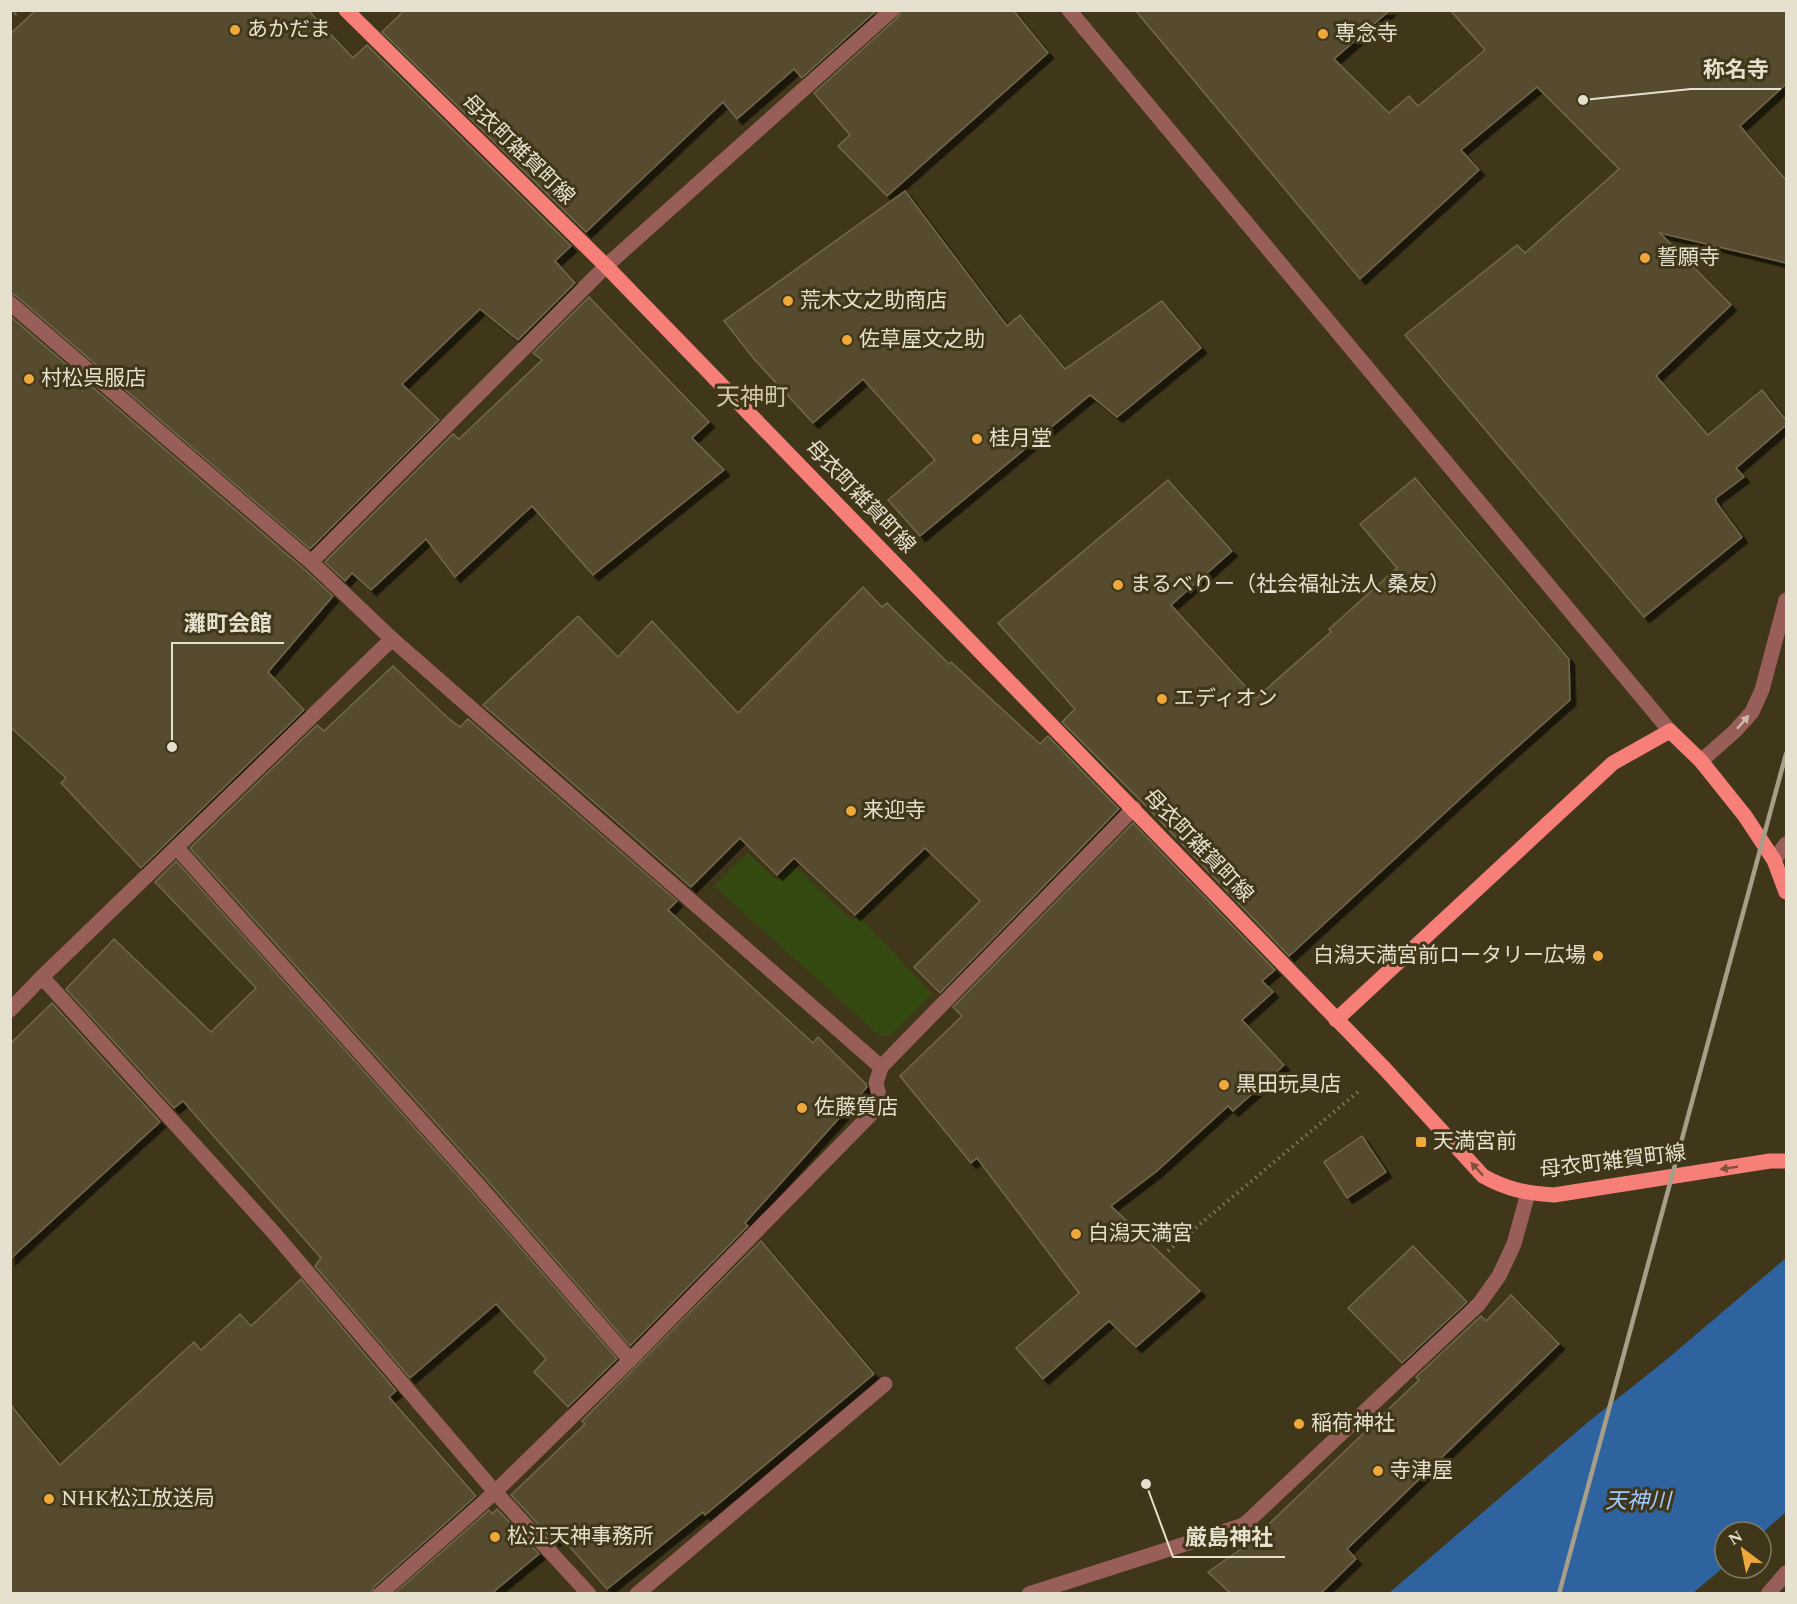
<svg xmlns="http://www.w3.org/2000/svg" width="1797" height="1604" viewBox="0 0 1797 1604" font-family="Spectral,'Noto Sans JP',serif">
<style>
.green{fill:#354a10}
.water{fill:#2e639f}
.building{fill:#564c2f;stroke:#73684a;stroke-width:1.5;filter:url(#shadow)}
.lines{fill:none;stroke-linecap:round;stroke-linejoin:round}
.path{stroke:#80785f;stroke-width:4;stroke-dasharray:1.5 4.5;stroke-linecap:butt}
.minor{stroke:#985e59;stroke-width:15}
.major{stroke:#f68078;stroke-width:15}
.rail{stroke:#a69e89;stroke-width:4.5}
.oneway{fill:#cfb9ac}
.oneway2{fill:#80503a}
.poi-dot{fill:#eea83c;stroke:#403619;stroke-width:2}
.labels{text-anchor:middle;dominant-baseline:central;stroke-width:6;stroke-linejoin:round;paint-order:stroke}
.poi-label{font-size:21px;fill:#e6e0cf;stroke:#403619;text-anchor:start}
.street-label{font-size:21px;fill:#e6e0cf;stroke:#403619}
.water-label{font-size:22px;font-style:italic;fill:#a1cbfe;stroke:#403619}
.quarter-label{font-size:24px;fill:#d2c7a5;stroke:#403619}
.leader{fill:none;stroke:#e6e0cf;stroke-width:2}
.callout-dot{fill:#e6e0cf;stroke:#403619;stroke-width:2}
.callout-label{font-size:22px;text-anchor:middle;font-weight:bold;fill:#e6e0cf;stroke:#403619;stroke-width:6;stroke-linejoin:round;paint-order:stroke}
</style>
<defs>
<filter id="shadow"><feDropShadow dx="5.5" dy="5.5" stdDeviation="0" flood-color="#0009"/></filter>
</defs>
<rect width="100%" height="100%" fill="#403619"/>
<polygon class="green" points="748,853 777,880 793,865 852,920 859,916 932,994 891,1035 880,1036 714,886"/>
<polygon class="water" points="1786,1258 1786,1512 1761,1534 1761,1532 1725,1532 1725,1566 1693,1593 1389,1593 1588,1422 1666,1360"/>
<g class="building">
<polygon points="36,10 308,10 353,58 367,45 571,246 555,261 575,283 518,340 480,309 402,384 439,420 310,549 16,296 10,293 10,34"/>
<polygon points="405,10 877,10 802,78 794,69 737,119 723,102 586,232 382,32"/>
<polygon points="901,10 1013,10 1048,53 887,196 838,146 850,135 814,93 898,17"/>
<polygon points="1135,10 1390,10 1334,59 1389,113 1409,96 1418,106 1485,50 1450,10 1786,10 1786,84 1740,126 1786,180 1786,263 1660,233 1731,305 1656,376 1708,435 1762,390 1786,420 1786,425 1736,468 1744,477 1716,498 1716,502 1742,537 1644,617 1405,335 1517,245 1525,253 1619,169 1537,87 1461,150 1479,170 1360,279"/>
<polygon points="905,191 1007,326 1020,315 1065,369 1162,301 1201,348 1117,417 1090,395 920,536 888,500 935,460 863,379 813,423 754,359 724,321"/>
<polygon points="589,297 709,422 692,438 724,470 593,575 532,506 455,577 426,539 371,590 352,573 345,581 325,562 453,434 459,439 542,360 533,353"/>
<polygon points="10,316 304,569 333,596 268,672 304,710 141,868 61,783 66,778 10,727"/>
<polygon points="1415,478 1569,659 1570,700 1497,765 1289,956 1141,801 1062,722 1075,709 998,623 1168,480 1232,551 1171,605 1256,698 1331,632 1329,629 1397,568 1360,524"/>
<polygon points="863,587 882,607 887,603 949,664 951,662 1040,744 1048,736 1119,809 940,993 914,967 980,901 925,848 855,915 794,858 777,875 740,838 691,887 483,705 578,616 618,657 652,621 738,713"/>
<polygon points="393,666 448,718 460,727 468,719 677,901 668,910 813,1043 818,1037 866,1084 867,1087 745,1223 748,1226 630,1346 487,1180 190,848 317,725 324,731"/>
<polygon points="1133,823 1275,970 1262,981 1273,992 1242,1020 1284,1065 1233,1111 1228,1106 1157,1171 1111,1206 1200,1291 1136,1347 1109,1321 1043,1379 1016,1348 1079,1293 977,1158 971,1163 900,1076 962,1016 953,1007"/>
<polygon points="176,861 473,1193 617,1359 568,1407 534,1372 546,1359 496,1304 410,1378 315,1266 321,1258 183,1101 174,1108 66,989 114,939 211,1032 256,988 155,882"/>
<polygon points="52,1003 160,1122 10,1259 10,1044"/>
<polygon points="1362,1136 1386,1172 1347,1198 1324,1162"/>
<polygon points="761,1241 874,1374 705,1515 703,1512 607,1589 560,1536 554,1541 511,1495 585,1424 582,1421"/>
<polygon points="1413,1246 1467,1302 1402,1363 1348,1308"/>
<polygon points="301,1279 396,1391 389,1397 476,1496 374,1587 371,1593 10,1593 10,1404 60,1465 194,1342 201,1350 240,1314 251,1326"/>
<polygon points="1511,1295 1559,1344 1347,1549 1356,1559 1321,1593 1230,1593 1208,1572 1248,1544 1419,1380 1416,1377 1481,1316 1486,1321"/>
<polygon points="497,1509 539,1554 492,1593 395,1593 489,1510 492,1514"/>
</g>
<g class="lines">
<g class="path">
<polyline points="10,18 20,10"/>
<polyline points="1168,1251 1359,1091"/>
</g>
<g class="minor">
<polyline points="1069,10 1670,731"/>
<polyline points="10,303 311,562 392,639 881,1067"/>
<polyline points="311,562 606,266 892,10"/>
<polyline points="1701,761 1735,731 1752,712 1762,690 1786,600"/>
<polyline points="177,848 480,1187 630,1360"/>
<polyline points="1774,860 1786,844"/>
<polyline points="42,977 274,1233 495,1492 589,1594"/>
<polyline points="10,1010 42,977 392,639"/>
<polyline points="380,1594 495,1492 630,1360 881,1104 876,1083 881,1067 1134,808"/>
<polyline points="637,1594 885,1384"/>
<polyline points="1029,1594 1244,1525 1479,1304 1499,1276 1514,1244 1528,1193"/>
<polyline points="1768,1594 1786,1573"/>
</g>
<g class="major">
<path d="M346,10L606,266L1385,1069L1483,1176C1508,1190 1526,1193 1554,1195L1770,1161H1786"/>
<polyline points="1336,1020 1613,763 1670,731 1701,761 1745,816 1774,860 1786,892"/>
</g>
<polyline class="rail" points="1559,1594 1786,754"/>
</g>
<defs><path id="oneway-solid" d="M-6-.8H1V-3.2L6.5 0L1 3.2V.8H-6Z" transform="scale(1.5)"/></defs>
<use class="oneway" href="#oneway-solid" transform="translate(1743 722) rotate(-49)"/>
<g class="oneway2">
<use href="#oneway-solid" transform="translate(1729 1168) rotate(171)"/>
<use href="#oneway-solid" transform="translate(1477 1169) rotate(-133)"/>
</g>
<g class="poi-dot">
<circle cx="235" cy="30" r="6"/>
<circle cx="1323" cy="34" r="6"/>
<circle cx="1645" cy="258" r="6"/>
<circle cx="788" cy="301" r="6"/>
<circle cx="847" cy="340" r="6"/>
<circle cx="29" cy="379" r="6"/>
<circle cx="977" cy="439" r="6"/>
<circle cx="1118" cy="585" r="6"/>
<circle cx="1162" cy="699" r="6"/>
<circle cx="851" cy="811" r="6"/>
<circle cx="1598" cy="956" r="6"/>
<circle cx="1224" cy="1085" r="6"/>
<circle cx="802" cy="1108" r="6"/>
<rect x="1415" y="1136" width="12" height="12" rx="3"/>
<circle cx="1076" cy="1234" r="6"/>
<circle cx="1299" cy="1424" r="6"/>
<circle cx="1378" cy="1471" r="6"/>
<circle cx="49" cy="1499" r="6"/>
<circle cx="495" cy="1537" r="6"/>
</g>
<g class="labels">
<g class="poi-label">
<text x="247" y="30">あかだま</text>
<text x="1335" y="34">専念寺</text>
<text x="1657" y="258">誓願寺</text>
<text x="800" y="301">荒木文之助商店</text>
<text x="859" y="340">佐草屋文之助</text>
<text x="41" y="379">村松呉服店</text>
<text x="989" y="439">桂月堂</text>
<text x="1130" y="585">まるべりー（社会福祉法人 桑友）</text>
<text x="1174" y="699">エディオン</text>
<text x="863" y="811">来迎寺</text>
<text x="1586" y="956" text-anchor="end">白潟天満宮前ロータリー広場</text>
<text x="1236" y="1085">黒田玩具店</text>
<text x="814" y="1108">佐藤質店</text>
<text x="1433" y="1142">天満宮前</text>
<text x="1088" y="1234">白潟天満宮</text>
<text x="1311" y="1424">稲荷神社</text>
<text x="1390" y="1471">寺津屋</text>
<text x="61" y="1499">NHK松江放送局</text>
<text x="507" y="1537">松江天神事務所</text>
</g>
<g class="street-label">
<text transform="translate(518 150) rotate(44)">母衣町雑賀町線</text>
<text transform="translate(860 497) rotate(46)">母衣町雑賀町線</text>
<text transform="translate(1198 846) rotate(46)">母衣町雑賀町線</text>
<text transform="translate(1613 1162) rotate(-7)">母衣町雑賀町線</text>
</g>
<g class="water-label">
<text x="1638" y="1501">天神川</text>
</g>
<g class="quarter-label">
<text x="752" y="398">天神町</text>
</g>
</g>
<path class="leader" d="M1583 100L1691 89H1781M172 747L172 643H284M1146 1484L1173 1557H1285"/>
<g class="callout-dot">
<circle cx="1583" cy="100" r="6"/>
<circle cx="172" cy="747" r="6"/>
<circle cx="1146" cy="1484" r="6"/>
</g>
<g class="callout-label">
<text x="1736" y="77">称名寺</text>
<text x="228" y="631">灘町会館</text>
<text x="1229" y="1545">厳島神社</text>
</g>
<rect width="1797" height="1604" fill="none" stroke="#e6e0cf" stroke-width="24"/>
<g transform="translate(1743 1550) rotate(328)"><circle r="28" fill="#403619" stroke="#827a62" stroke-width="1.5"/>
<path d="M0-4.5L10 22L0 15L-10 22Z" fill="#eea83c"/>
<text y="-9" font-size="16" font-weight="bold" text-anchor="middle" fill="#e6e0cf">N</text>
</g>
</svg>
